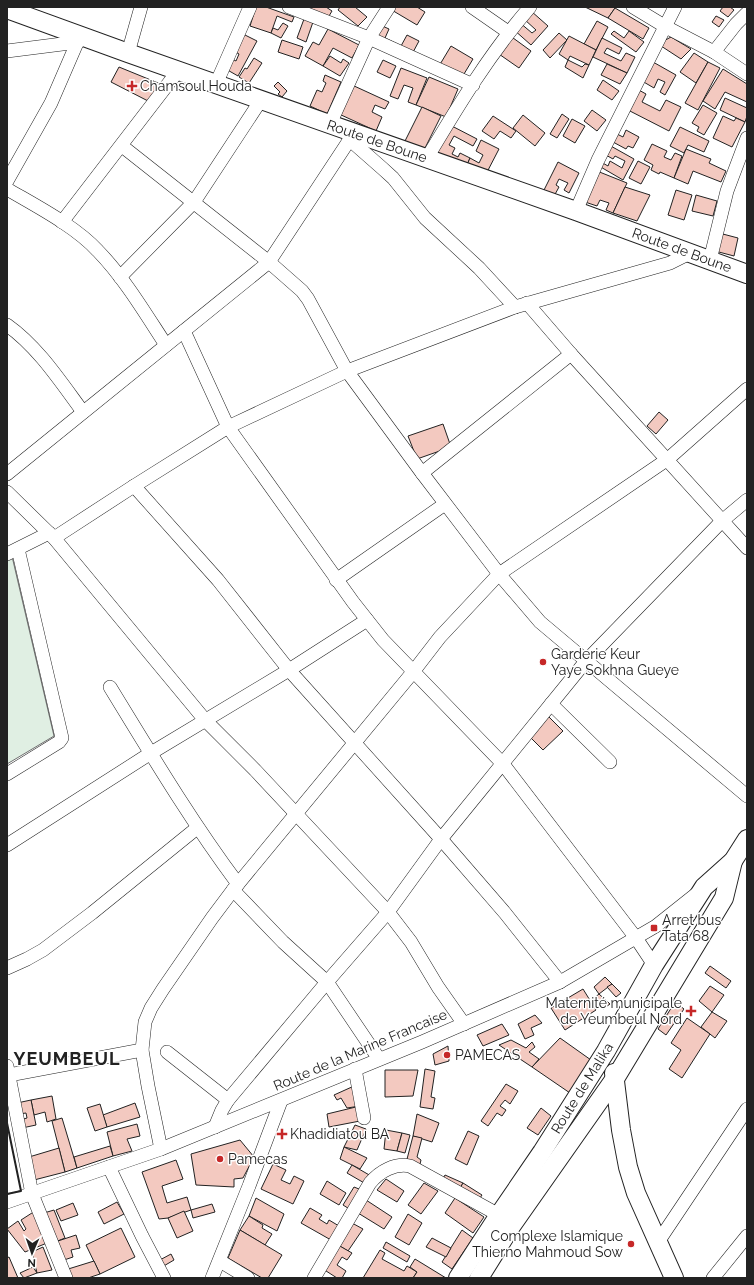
<svg xmlns="http://www.w3.org/2000/svg" width="754" height="1285" viewBox="0 0 754 1285" font-family="Raleway,sans-serif">
<style>
.green{fill:#e0efe3;stroke:#6f6f6f}
.building{fill:#f3c9c0;stroke:#222}
.lines{fill:none;stroke-linecap:round;stroke-linejoin:round}
.street-casing{stroke:#222;stroke-width:14}
.secondary-casing{stroke:#222;stroke-width:20}
.street{stroke:#fff;stroke-width:13}
.secondary{stroke:#fff;stroke-width:18}
.wall{stroke:#222;stroke-width:2}
.poi-dot{fill:#c62828;stroke:#fff;stroke-width:1.5}
.labels{text-anchor:middle;dominant-baseline:central;stroke-width:3;stroke-linejoin:round;paint-order:stroke}
.poi-label{font-size:14px;fill:#222;stroke:#fff;text-anchor:start}
.street-label{font-size:14px;fill:#222;stroke:#fff}
.district-label{font-size:18px;font-weight:bold;letter-spacing:1px;fill:#222;stroke:#fff}
</style>
<rect width="100%" height="100%" fill="#fff"/>
<polygon class="green" points="11,552 54,736 7,764 7,554"/>
<g class="building">
<polygon points="256,7 266,7 294,17 292,22 277,16 271,33 250,26"/>
<polygon points="304,7 326,7 332,11 326,21"/>
<polygon points="340,7 355,7 367,17 358,26 338,10"/>
<polygon points="391,7 417,7 425,12 417,25 390,9"/>
<polygon points="585,7 613,7 615,8 608,18"/>
<polygon points="723,7 730,7 734,10 728,17 720,11"/>
<polygon points="615,8 649,28 643,39 608,18"/>
<polygon points="531,11 548,26 531,45 513,29 519,22 532,33 536,30 524,19"/>
<polygon points="716,16 724,20 719,27 712,22"/>
<polygon points="304,19 313,22 306,42 297,38"/>
<polygon points="597,21 608,27 596,50 584,44"/>
<polygon points="283,23 288,26 281,38 271,33 273,28 278,30"/>
<polygon points="378,24 389,29 385,38 401,46 407,35 419,41 411,56 372,37"/>
<polygon points="328,29 359,45 352,58 333,48 323,66 305,56 313,42 319,45"/>
<polygon points="614,31 624,38 629,31 644,42 636,52 611,34"/>
<polygon points="241,33 257,41 238,76 224,68 230,58 236,61 239,54 232,50"/>
<polygon points="559,33 567,40 550,58 543,50"/>
<polygon points="509,35 531,51 519,68 496,52"/>
<polygon points="569,36 596,50 589,65 570,56 568,60 559,54"/>
<polygon points="671,37 691,49 681,59 658,44"/>
<polygon points="602,38 622,48 619,54 607,48 604,53 621,61 626,53 635,57 627,73 593,57"/>
<polygon points="282,40 303,47 299,59 278,52"/>
<polygon points="451,46 473,59 461,79 439,66"/>
<polygon points="694,53 708,62 696,83 680,72"/>
<polygon points="330,56 341,63 343,59 349,63 340,76 323,66"/>
<polygon points="254,58 262,63 249,83 239,77 245,68 247,69"/>
<polygon points="383,60 396,66 390,78 377,72"/>
<polygon points="568,60 582,67 585,64 589,65 583,78 565,67"/>
<polygon points="653,62 676,75 665,95 660,92 665,82 658,79 654,88 642,81"/>
<polygon points="708,62 720,68 698,110 685,103"/>
<polygon points="607,64 627,73 620,84 601,75"/>
<polygon points="119,67 163,85 150,102 111,82"/>
<polygon points="401,68 427,78 416,105 408,102 413,88 404,85 398,99 390,96"/>
<polygon points="723,69 747,84 747,102 725,92 715,109 703,101"/>
<polygon points="325,75 341,82 327,114 310,106 317,90 322,92 326,83 323,81"/>
<polygon points="429,77 458,89 446,117 416,105"/>
<polygon points="603,80 619,91 612,100 597,90"/>
<polygon points="278,82 287,91 282,97 278,94 280,92 274,86"/>
<polygon points="352,85 389,102 385,109 375,105 372,112 382,117 376,131 339,114"/>
<polygon points="637,89 646,94 642,102 660,111 666,100 681,107 669,131 626,109"/>
<polygon points="725,98 747,108 747,116 745,122 720,110"/>
<polygon points="703,105 717,113 704,135 697,131 699,127 692,123"/>
<polygon points="422,107 441,116 424,150 405,141"/>
<polygon points="592,110 606,120 597,131 584,121"/>
<polygon points="562,114 569,119 557,138 550,134"/>
<polygon points="523,115 545,133 535,146 513,128"/>
<polygon points="493,116 516,131 511,138 500,131 494,139 482,131"/>
<polygon points="723,116 734,121 736,118 745,122 732,147 713,138"/>
<polygon points="572,119 585,126 575,143 563,136"/>
<polygon points="448,124 477,139 473,146 454,136 449,145 455,148 452,154 458,157 460,153 470,158 466,167 434,151"/>
<polygon points="680,127 709,141 704,152 688,145 684,153 670,146"/>
<polygon points="626,130 639,137 633,148 628,146 626,149 613,142 617,134 623,137"/>
<polygon points="481,140 499,149 485,176 466,167 470,158 479,163 483,155 476,151"/>
<polygon points="652,144 667,151 664,157 671,160 675,153 682,156 674,178 660,172 659,174 651,170 653,165 644,160"/>
<polygon points="609,145 634,159 623,180 599,166 601,162 608,166 610,161 622,168 625,161 615,156 613,159 604,154"/>
<polygon points="686,149 711,159 709,163 726,171 721,182 693,171 688,184 674,178"/>
<polygon points="638,161 650,167 641,184 629,178"/>
<polygon points="558,162 579,173 569,193 564,190 568,183 559,179 556,185 559,187 553,198 543,192"/>
<polygon points="597,171 627,183 613,213 606,210 609,203 600,200 597,206 585,202"/>
<polygon points="625,187 650,195 637,221 613,213"/>
<polygon points="676,190 692,195 684,220 668,215"/>
<polygon points="696,195 717,201 713,216 692,211"/>
<polygon points="719,233 738,238 734,256 715,251"/>
<polygon points="659,412 668,420 656,434 647,426"/>
<polygon points="443,424 451,447 417,459 408,436"/>
<polygon points="548,716 563,731 543,750 528,735"/>
<polygon points="710,966 731,981 726,988 705,973"/>
<polygon points="605,977 612,984 599,994 594,987"/>
<polygon points="612,984 621,993 616,997 607,987"/>
<polygon points="710,986 724,995 712,1012 699,1001"/>
<polygon points="583,989 596,1010 565,1030 551,1008"/>
<polygon points="599,994 610,1004 603,1009 593,999"/>
<polygon points="675,1002 684,1009 666,1035 658,1029"/>
<polygon points="712,1012 727,1021 715,1038 701,1027"/>
<polygon points="535,1015 542,1023 531,1028 534,1035 525,1039 518,1024"/>
<polygon points="687,1018 710,1034 682,1078 669,1069 681,1050 671,1043"/>
<polygon points="502,1024 509,1035 483,1046 477,1035"/>
<polygon points="560,1038 591,1060 570,1093 532,1067"/>
<polygon points="511,1040 526,1048 532,1042 535,1047 529,1052 539,1059 532,1067 499,1045"/>
<polygon points="448,1046 449,1061 435,1065 433,1054"/>
<polygon points="425,1069 435,1071 431,1097 435,1098 433,1109 420,1107"/>
<polygon points="385,1070 418,1070 413,1096 385,1097"/>
<polygon points="506,1084 518,1091 510,1104 505,1100 500,1106 506,1110 502,1116 497,1113 488,1126 481,1121"/>
<polygon points="354,1086 360,1106 347,1108 341,1098 337,1100 334,1095"/>
<polygon points="52,1096 56,1119 47,1122 45,1112 34,1115 31,1100"/>
<polygon points="31,1100 36,1125 22,1128 20,1120 27,1118 26,1113 19,1114 17,1103"/>
<polygon points="135,1103 140,1117 107,1127 103,1115"/>
<polygon points="100,1104 107,1127 95,1131 87,1108"/>
<polygon points="360,1106 360,1121 329,1127 327,1114"/>
<polygon points="541,1108 551,1116 538,1135 527,1128"/>
<polygon points="417,1114 439,1123 432,1142 413,1136"/>
<polygon points="62,1118 77,1168 65,1172 52,1121"/>
<polygon points="137,1124 140,1136 127,1139 132,1151 113,1156 107,1132"/>
<polygon points="355,1125 366,1129 357,1150 344,1147"/>
<polygon points="386,1130 402,1133 397,1151 384,1149"/>
<polygon points="468,1131 479,1136 467,1165 455,1159"/>
<polygon points="402,1133 410,1135 405,1153 397,1151"/>
<polygon points="413,1136 422,1138 417,1157 421,1160 419,1168 406,1163"/>
<polygon points="240,1140 254,1157 243,1178 234,1179 234,1187 196,1185 191,1154"/>
<polygon points="110,1146 113,1156 77,1168 74,1157"/>
<polygon points="344,1147 367,1158 360,1169 340,1159"/>
<polygon points="59,1148 65,1172 34,1180 29,1157"/>
<polygon points="176,1160 183,1179 162,1186 164,1193 167,1203 187,1197 191,1210 168,1218 159,1219 142,1172"/>
<polygon points="273,1164 286,1170 281,1180 290,1184 294,1176 304,1181 293,1204 261,1189"/>
<polygon points="352,1165 371,1176 366,1184 347,1173"/>
<polygon points="445,1175 463,1183 459,1190 441,1182"/>
<polygon points="386,1179 404,1191 397,1202 377,1190"/>
<polygon points="327,1181 346,1193 339,1205 320,1194"/>
<polygon points="424,1183 438,1191 421,1214 408,1205"/>
<polygon points="463,1183 482,1195 478,1201 459,1190"/>
<polygon points="354,1187 364,1191 351,1210 343,1205"/>
<polygon points="256,1198 284,1214 277,1231 249,1216"/>
<polygon points="455,1198 484,1217 473,1233 445,1213"/>
<polygon points="366,1200 392,1217 384,1229 358,1213"/>
<polygon points="117,1202 124,1214 104,1224 98,1212"/>
<polygon points="73,1203 78,1215 61,1221 56,1210"/>
<polygon points="212,1204 215,1212 193,1218 191,1210"/>
<polygon points="310,1208 322,1215 319,1219 327,1224 329,1220 339,1226 331,1240 301,1223"/>
<polygon points="54,1210 65,1238 55,1242 44,1213"/>
<polygon points="35,1211 47,1243 25,1252 7,1229 18,1221 24,1231 26,1229 21,1220"/>
<polygon points="184,1211 193,1231 177,1238 168,1218"/>
<polygon points="408,1214 422,1223 409,1245 395,1237"/>
<polygon points="249,1216 263,1225 262,1228 272,1234 265,1245 240,1230"/>
<polygon points="352,1223 363,1229 348,1251 338,1245"/>
<polygon points="121,1228 135,1257 100,1274 86,1245"/>
<polygon points="240,1230 282,1255 268,1278 262,1278 228,1258"/>
<polygon points="462,1230 473,1238 452,1269 442,1262"/>
<polygon points="76,1235 80,1248 71,1250 73,1257 61,1261 55,1242"/>
<polygon points="432,1238 451,1248 446,1257 426,1247"/>
<polygon points="386,1242 410,1256 407,1262 383,1248"/>
<polygon points="338,1245 352,1253 347,1260 342,1257 337,1265 346,1271 342,1278 337,1278 323,1269"/>
<polygon points="43,1247 52,1270 37,1273 32,1252"/>
<polygon points="380,1250 385,1253 382,1259 404,1271 407,1266 417,1272 413,1278 363,1278"/>
<polygon points="171,1254 174,1260 162,1267 158,1261"/>
<polygon points="9,1257 18,1278 7,1278 7,1258"/>
<polygon points="415,1259 446,1278 413,1278 417,1272 410,1267"/>
<polygon points="94,1261 100,1274 88,1278 69,1278 65,1270"/>
<polygon points="33,1267 37,1273 24,1278 20,1273"/>
</g>
<g class="lines">
<g class="street-casing">
<g id="street">
<polyline points="289,7 369,38 473,85"/>
<polyline points="472,7 508,32"/>
<polyline points="633,7 666,27 714,52 747,74"/>
<polyline points="7,51 78,42"/>
<polyline points="714,52 736,24 747,13"/>
<polyline points="128,53 141,7"/>
<polyline points="216,84 250,7"/>
<polyline points="330,124 369,38 389,7"/>
<polyline points="349,139 382,168 393,178 425,218 479,268 515,307"/>
<polyline points="122,146 269,262 302,291 308,299 347,371 422,473 499,574 540,622 747,796"/>
<path d="M427,158C458,106 490,53 530,7"/>
<polyline points="7,181 51,103 80,36"/>
<path d="M7,189C36,206 75,226 98,251C125,279 145,313 166,345"/>
<polyline points="576,211 598,160 675,7"/>
<polyline points="62,222 178,71"/>
<polyline points="710,260 727,191 747,138"/>
<polyline points="120,277 194,202 261,100"/>
<polyline points="527,303 571,354 747,548"/>
<path d="M7,325C38,347 60,381 83,412"/>
<polyline points="184,331 228,427 353,602 383,640 503,764 636,938 654,965"/>
<polyline points="422,473 571,354"/>
<polyline points="7,474 269,262 354,133"/>
<polyline points="134,486 218,580 289,670 441,839 505,913 560,982"/>
<polyline points="7,492 54,538 205,720 255,770 388,912 411,942 438,987 464,1024"/>
<polyline points="54,538 134,486 228,427 347,371 515,307 670,263 690,253"/>
<polyline points="7,554 49,533"/>
<polyline points="336,580 445,504"/>
<path d="M110,687C151,754 191,821 238,884"/>
<polyline points="551,704 610,762"/>
<polyline points="7,774 59,742 62,738 18,549"/>
<polyline points="7,845 151,753 289,670 367,620"/>
<polyline points="233,890 283,942 327,982 379,1059"/>
<polyline points="7,968 27,959 43,950 92,913 197,828"/>
<polyline points="167,1052 228,1100"/>
<polyline points="7,1066 32,1194 66,1278"/>
<polyline points="355,1069 364,1118"/>
<polyline points="9,1075 142,1050"/>
<polyline points="215,1127 222,1110 228,1100 327,982 388,912 441,839 586,661 722,521 747,500"/>
<polyline points="161,1149 148,1086 142,1050 145,1022 151,1008 163,989 212,918 233,890 413,672 440,637 499,574 668,459 747,389"/>
<polyline points="109,1167 142,1236 164,1278"/>
<polyline points="7,1202 161,1149 422,1042 560,982 656,926 695,895"/>
<polyline points="658,1242 747,1109"/>
<polyline points="220,1261 248,1278"/>
<polyline points="212,1278 249,1186 281,1101"/>
<path d="M314,1278L370,1183C380,1171 395,1163 410,1166L499,1215"/>
<polyline points="713,1278 747,1236"/>
</g>
</g>
<g class="secondary-casing">
<g id="secondary">
<polyline points="7,9 128,53 576,211 747,274"/>
<polyline points="614,1073 621,1130 628,1167 636,1193 674,1278"/>
<polyline points="458,1278 499,1215 542,1152 606,1051 654,965 704,887 733,861 747,839"/>
<polyline points="479,1278 512,1225 616,1077 724,898 733,861"/>
</g>
</g>
<use href="#street" class="street"/>
<use href="#secondary" class="secondary"/>
<polyline class="wall" points="7,1123 21,1191 7,1194"/>
</g>
<g class="poi-dot">
<path d="M130 80h4v4h4v4h-4v4h-4v-4h-4v-4h4z"/>
<circle cx="543" cy="662" r="4"/>
<rect x="650" y="924" width="8" height="8" rx="2"/>
<path d="M689 1005h4v4h4v4h-4v4h-4v-4h-4v-4h4z"/>
<circle cx="447" cy="1055" r="4"/>
<path d="M280 1128h4v4h4v4h-4v4h-4v-4h-4v-4h4z"/>
<circle cx="220" cy="1159" r="4"/>
<circle cx="631" cy="1244" r="4"/>
</g>
<g class="labels">
<g class="poi-label">
<text x="140" y="86">Chamsoul Houda</text>
<text x="551" y="654">Garderie Keur<tspan x="551" dy="16">Yaye Sokhna Gueye</tspan></text>
<text x="662" y="920">Arret bus<tspan x="662" dy="16">Tata 68</tspan></text>
<text x="682" y="1003" text-anchor="end">Maternité municipale<tspan x="682" dy="16">de Yeumbeul Nord</tspan></text>
<text x="455" y="1055">PAMECAS</text>
<text x="290" y="1134">Khadidiatou BA</text>
<text x="228" y="1159">Pamecas</text>
<text x="623" y="1236" text-anchor="end">Complexe Islamique<tspan x="623" dy="16">Thierno Mahmoud Sow</tspan></text>
</g>
<g class="street-label">
<text transform="translate(377 141) rotate(19)">Route de Boune</text>
<text transform="translate(682 250) rotate(20)">Route de Boune</text>
<text transform="translate(360 1050) rotate(-23)">Route de la Marine Francaise</text>
<text transform="translate(582 1088) rotate(-58)">Route de Malika</text>
</g>
<g class="district-label">
<text x="67" y="1058">YEUMBEUL</text>
</g>
</g>
<rect width="754" height="1285" fill="none" stroke="#222222" stroke-width="16"/>
<g transform="translate(32 1253) rotate(182)" stroke="#ffffff" stroke-width="3" paint-order="stroke">
<path d="M0-3L7 15L0 10L-7 15Z" fill="#222222"/>
<text y="-6" font-size="11" font-weight="bold" text-anchor="middle" fill="#222222">N</text>
</g>
</svg>
